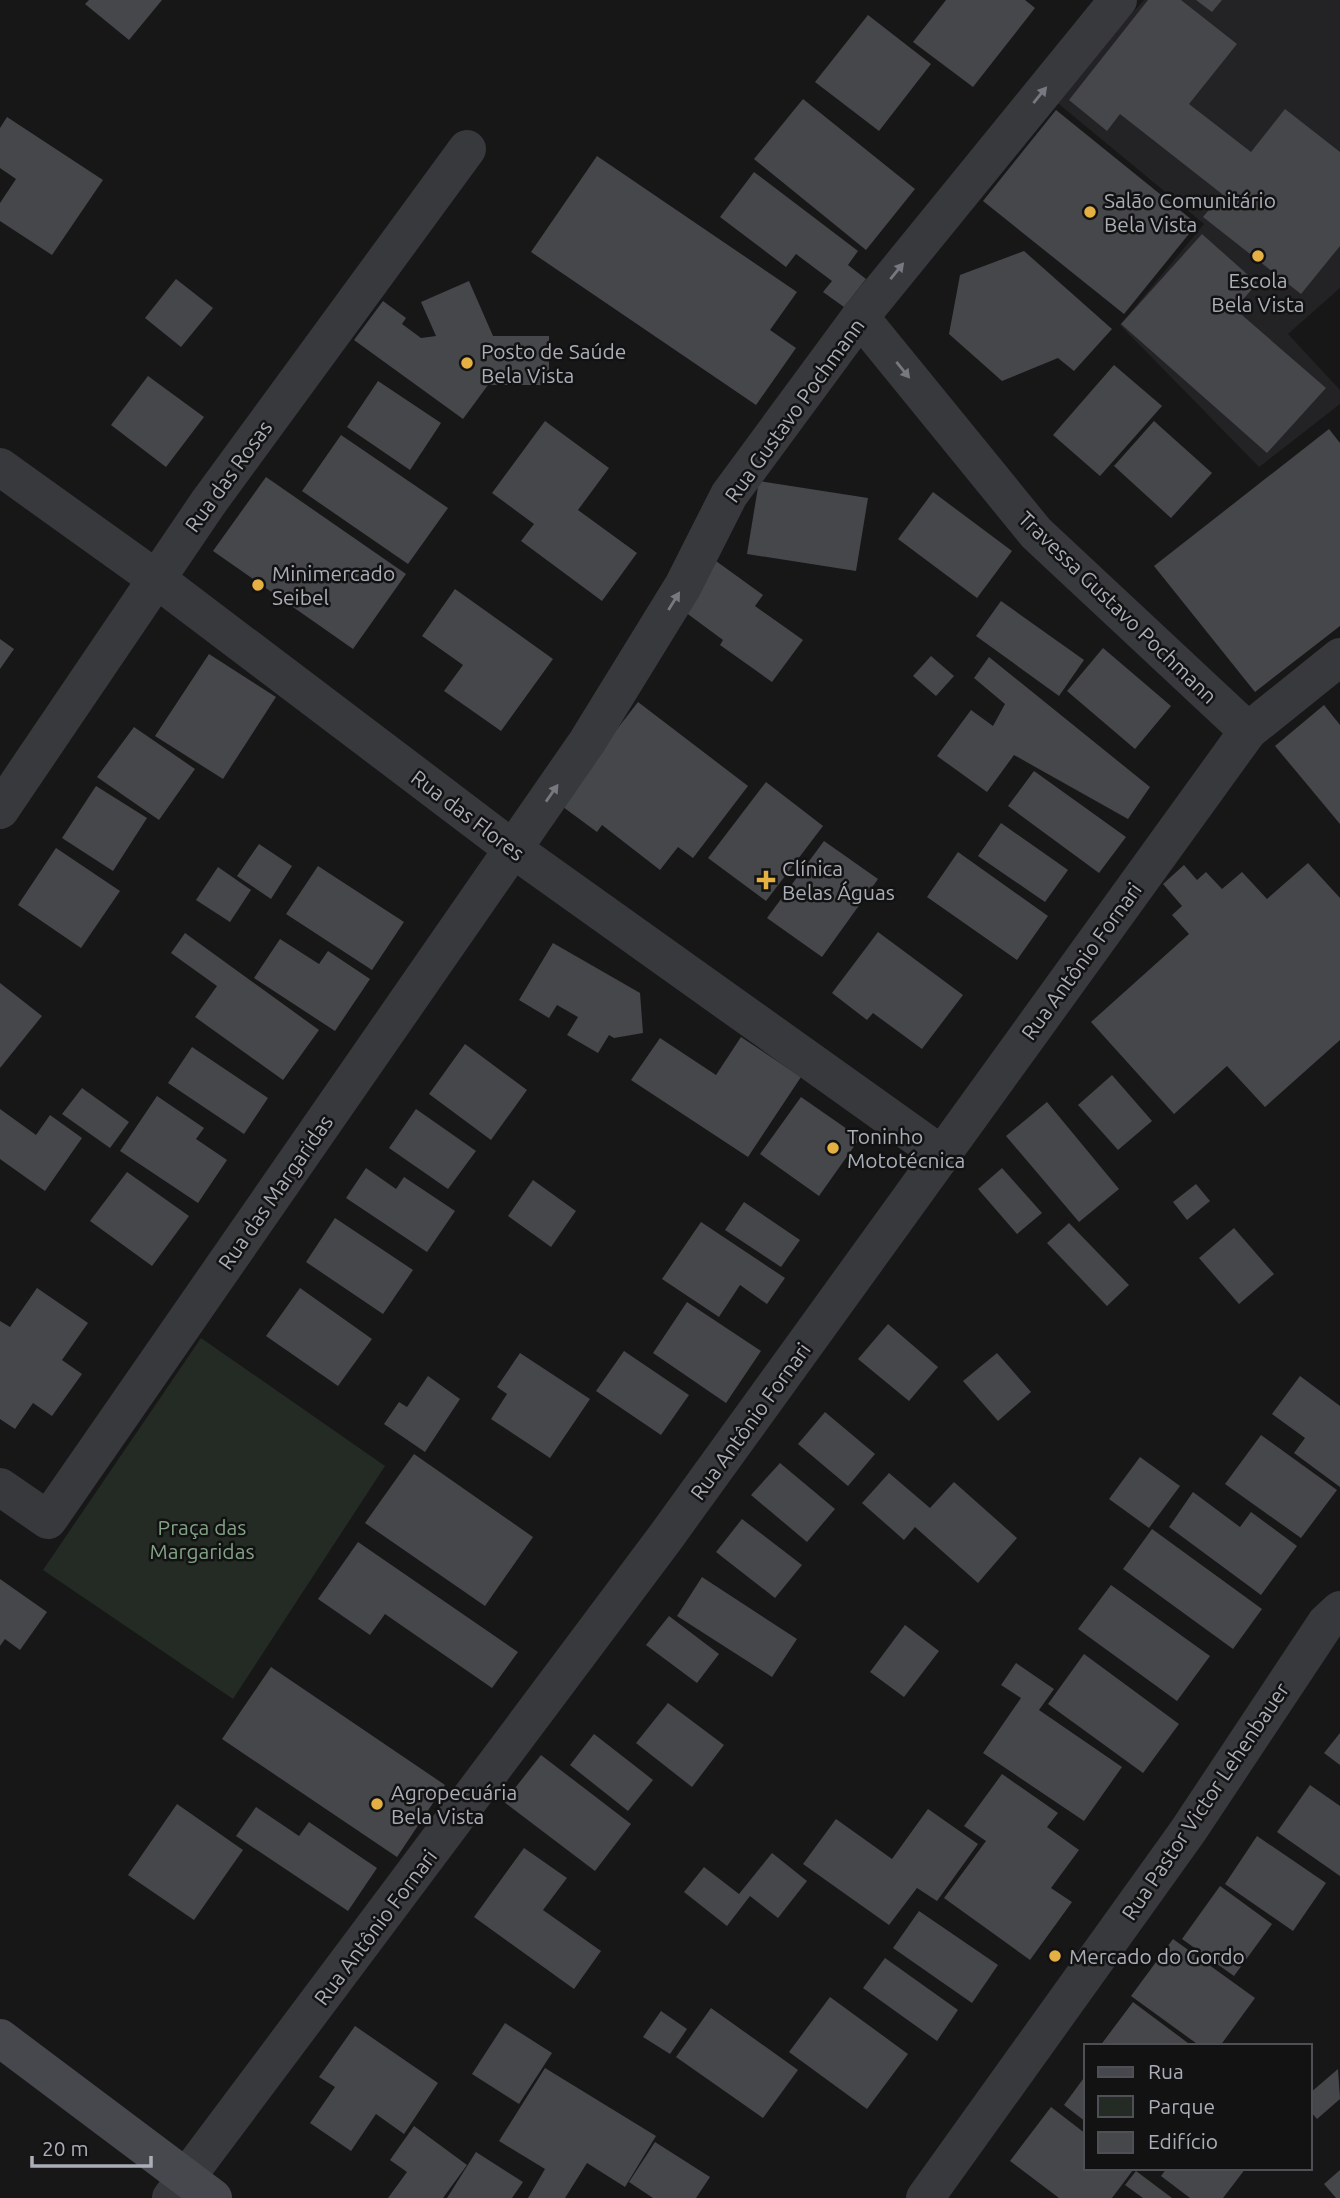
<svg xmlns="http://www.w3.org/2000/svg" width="1340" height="2198" viewBox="0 0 1340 2198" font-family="Ubuntu,sans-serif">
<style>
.built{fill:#232325}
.green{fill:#232b24}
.building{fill:#46474b}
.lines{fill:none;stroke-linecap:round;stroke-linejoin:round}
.minor{stroke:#38393d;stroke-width:38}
.secondary{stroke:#46484d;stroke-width:38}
.oneway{fill:#777980}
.poi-dot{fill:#e4b043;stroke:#121213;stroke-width:2.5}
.labels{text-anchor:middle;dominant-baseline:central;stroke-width:5;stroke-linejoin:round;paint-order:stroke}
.poi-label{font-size:21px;fill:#aaaeb7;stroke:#121213;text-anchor:start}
.street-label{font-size:21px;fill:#aaaeb7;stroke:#121213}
.park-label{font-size:21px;fill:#82a185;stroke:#121213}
</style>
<rect width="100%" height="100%" fill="#171718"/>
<polygon class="built" points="1144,0 1340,0 1340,288 1288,334 1340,390 1340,404 1259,467 1120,325 1204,224 1054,100"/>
<polygon class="green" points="201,1338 385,1466 233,1699 43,1570"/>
<g class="building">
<polygon points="89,0 162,0 129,40 85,4"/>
<polygon points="946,0 1025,0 1035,8 973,87 913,42"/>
<polygon points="1148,0 1181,0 1237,44 1189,104 1251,152 1285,109 1340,152 1340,246 1301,294 1203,217 1222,194 1120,114 1107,131 1069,100"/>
<polygon points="1196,0 1222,0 1212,12"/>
<polygon points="868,15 931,64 879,131 815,82"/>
<polygon points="803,99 915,189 866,250 754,159"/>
<polygon points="1056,110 1197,224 1124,314 983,201"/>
<polygon points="7,117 103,180 52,255 0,221 0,203 16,179 0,168 0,128"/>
<polygon points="597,156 797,292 770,330 796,348 756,405 531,252"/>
<polygon points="754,172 858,251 848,265 866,279 844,307 823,292 832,281 796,254 786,267 720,217"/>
<polygon points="1202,234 1257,283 1235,309 1326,388 1267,453 1121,324"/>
<polygon points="1024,251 1112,329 1074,371 1058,358 1002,381 949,334 960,275"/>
<polygon points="176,279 213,308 181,347 145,318"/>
<polygon points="469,281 493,336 549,336 549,385 488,385 463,419 354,340 383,301 406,318 402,324 421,338 436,336 421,302"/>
<polygon points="1114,365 1162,406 1100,476 1053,435"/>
<polygon points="148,376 204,417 166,467 111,425"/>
<polygon points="378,381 441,423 410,470 347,427"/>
<polygon points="545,421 609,468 578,510 637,553 602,601 521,541 534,524 492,493"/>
<polygon points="1154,421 1212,473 1171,518 1114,466"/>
<polygon points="1329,429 1340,443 1340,626 1255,692 1154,566"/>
<polygon points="341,435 448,508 408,564 302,491"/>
<polygon points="266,477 406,574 353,649 213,551"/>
<polygon points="759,481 868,498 856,571 747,554"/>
<polygon points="933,492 1012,551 977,598 898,539"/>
<polygon points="716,561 763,595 755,606 803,640 772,682 720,645 723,640 681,609"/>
<polygon points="455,589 553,659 501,731 444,691 463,665 422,636"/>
<polygon points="1001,601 1084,660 1059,696 976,636"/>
<polygon points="0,639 14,649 0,669"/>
<polygon points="1103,648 1171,706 1135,749 1067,691"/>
<polygon points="209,654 276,697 223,779 155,736"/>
<polygon points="931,656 954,676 936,696 913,676"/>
<polygon points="989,657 1150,787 1128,819 1014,755 987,792 937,756 971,710 993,726 1005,704 974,678"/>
<polygon points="638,702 748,786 693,858 678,847 660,870 602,825 597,832 559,804"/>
<polygon points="1324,705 1340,725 1340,824 1275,746"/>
<polygon points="134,727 195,769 159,820 97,777"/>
<polygon points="1034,771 1126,837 1099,873 1008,806"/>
<polygon points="766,782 823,826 766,901 708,858"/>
<polygon points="96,786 147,818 113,871 62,838"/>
<polygon points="1001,823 1068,870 1045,902 978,856"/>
<polygon points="824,841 878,879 822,957 767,918"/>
<polygon points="259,844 292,866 271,899 237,876"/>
<polygon points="56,848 120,891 81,948 18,905"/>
<polygon points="958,852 1048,916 1017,960 927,897"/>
<polygon points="1308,863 1340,898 1340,1040 1265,1107 1227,1066 1174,1114 1091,1022 1189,934 1172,915 1182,906 1163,884 1184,865 1197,880 1206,872 1222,889 1242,872 1267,899"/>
<polygon points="318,866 404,922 372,970 286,914"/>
<polygon points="218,867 251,890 230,922 196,900"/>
<polygon points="878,932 963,995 922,1049 873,1013 867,1020 832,993"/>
<polygon points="185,933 319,1030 283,1080 195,1017 217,986 171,953"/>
<polygon points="280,939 319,964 328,951 370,979 335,1031 254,978"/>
<polygon points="553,943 640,993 643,1033 614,1038 609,1035 598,1053 567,1035 578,1017 557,1005 549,1018 519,1000"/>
<polygon points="0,983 42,1016 0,1068"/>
<polygon points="741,1037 801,1077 748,1157 631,1080 660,1038 716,1075"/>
<polygon points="465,1044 527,1090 491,1140 429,1094"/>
<polygon points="192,1047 268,1098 244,1134 168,1083"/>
<polygon points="1112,1075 1152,1121 1118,1150 1078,1105"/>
<polygon points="82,1088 129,1122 110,1148 62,1114"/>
<polygon points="157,1096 204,1128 196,1139 227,1160 198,1203 120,1151"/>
<polygon points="801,1097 860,1138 819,1196 760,1154"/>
<polygon points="1047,1102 1119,1189 1079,1222 1006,1136"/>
<polygon points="0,1109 36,1135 50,1115 82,1138 45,1191 0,1159"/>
<polygon points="416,1109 476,1151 448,1189 389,1148"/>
<polygon points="366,1168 396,1189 404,1177 455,1211 427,1252 346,1198"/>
<polygon points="1002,1168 1042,1213 1017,1234 978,1189"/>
<polygon points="127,1172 189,1216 152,1266 90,1221"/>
<polygon points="533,1180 576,1211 551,1247 508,1216"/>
<polygon points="1196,1184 1210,1201 1187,1220 1173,1202"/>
<polygon points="744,1202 800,1240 781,1267 725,1230"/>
<polygon points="335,1218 413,1270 383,1314 306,1262"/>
<polygon points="701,1222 785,1278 767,1304 740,1285 719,1317 662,1279"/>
<polygon points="1069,1223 1129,1285 1107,1306 1047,1243"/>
<polygon points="1234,1228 1274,1274 1239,1304 1199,1258"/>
<polygon points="37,1288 88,1323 62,1360 82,1374 52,1416 33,1403 15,1429 0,1419 0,1321 10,1327"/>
<polygon points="300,1288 372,1339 338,1386 266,1336"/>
<polygon points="687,1302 761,1351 726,1403 653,1353"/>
<polygon points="888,1324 938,1367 909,1401 858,1359"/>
<polygon points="624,1351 689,1395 661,1435 596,1391"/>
<polygon points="520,1353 590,1399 550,1458 491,1419 507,1394 497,1387"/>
<polygon points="997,1353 1031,1392 998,1421 963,1381"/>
<polygon points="428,1376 460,1399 425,1452 384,1424 399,1402 407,1407"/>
<polygon points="1300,1376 1340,1406 1340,1487 1294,1453 1305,1438 1272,1414"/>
<polygon points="825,1412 875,1454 848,1486 798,1444"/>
<polygon points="1261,1435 1337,1490 1301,1538 1225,1484"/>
<polygon points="414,1454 533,1537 485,1606 365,1523"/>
<polygon points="1140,1457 1180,1486 1149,1528 1109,1499"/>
<polygon points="780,1463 835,1509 807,1542 751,1495"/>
<polygon points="889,1473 930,1508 954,1482 1017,1538 978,1583 915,1527 904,1540 862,1503"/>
<polygon points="1193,1492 1240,1527 1251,1512 1297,1546 1261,1595 1169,1527"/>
<polygon points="742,1519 802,1565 775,1598 716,1552"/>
<polygon points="1152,1529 1262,1609 1233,1649 1123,1569"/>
<polygon points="358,1542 518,1652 492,1688 385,1614 370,1635 318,1599"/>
<polygon points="702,1577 797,1639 772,1677 677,1616"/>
<polygon points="0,1579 47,1612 20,1650 5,1639 0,1646"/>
<polygon points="1111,1585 1210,1656 1177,1701 1078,1629"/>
<polygon points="669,1616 719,1654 697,1683 646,1645"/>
<polygon points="905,1625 939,1651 904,1697 870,1672"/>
<polygon points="1084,1654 1179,1724 1143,1773 1048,1704"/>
<polygon points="1016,1663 1054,1689 1039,1710 1122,1767 1084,1821 983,1753 1021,1698 1001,1685"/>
<polygon points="271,1667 445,1785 397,1857 222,1739"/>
<polygon points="668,1703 724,1745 692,1787 636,1743"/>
<polygon points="1340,1733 1340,1765 1324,1753"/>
<polygon points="594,1734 653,1780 628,1811 570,1765"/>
<polygon points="541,1755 631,1824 595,1871 504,1802"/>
<polygon points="1002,1774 1058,1813 1047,1827 1079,1850 1051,1888 1072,1902 1030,1960 944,1898 986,1841 964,1826"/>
<polygon points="1310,1785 1340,1806 1340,1876 1277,1832"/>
<polygon points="177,1804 243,1850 194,1920 128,1875"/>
<polygon points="256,1807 299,1836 309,1822 377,1868 348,1911 236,1836"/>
<polygon points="928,1809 978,1844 937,1901 917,1888 889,1925 803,1864 836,1819 892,1859"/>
<polygon points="1257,1836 1326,1883 1293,1931 1225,1884"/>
<polygon points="524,1848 567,1878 543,1910 601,1951 574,1989 474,1917"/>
<polygon points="772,1853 807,1881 778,1918 750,1896 727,1926 684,1892 704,1867 739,1894"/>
<polygon points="1220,1886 1272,1924 1234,1976 1182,1939"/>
<polygon points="919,1911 998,1965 972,2003 893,1948"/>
<polygon points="1173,1939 1255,1998 1220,2046 1200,2046 1131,1996"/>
<polygon points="885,1958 958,2010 937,2041 863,1988"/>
<polygon points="830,1997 908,2054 867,2109 789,2052"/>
<polygon points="1133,2002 1192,2046 1100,2046"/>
<polygon points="711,2008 798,2070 763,2118 676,2057"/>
<polygon points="661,2011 687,2029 670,2054 643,2037"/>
<polygon points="505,2023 552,2053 519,2104 472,2074"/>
<polygon points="355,2026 438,2083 404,2134 376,2114 351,2151 310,2123 335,2087 319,2077"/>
<polygon points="545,2068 656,2136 625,2187 587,2163 565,2198 528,2198 545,2169 499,2141"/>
<polygon points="1338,2069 1340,2099 1317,2119 1310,2111 1310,2093"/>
<polygon points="1086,2075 1086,2122 1064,2105"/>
<polygon points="1051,2107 1086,2134 1086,2168 1133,2170 1112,2198 1059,2198 1010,2161"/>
<polygon points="414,2126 467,2165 443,2198 388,2198 407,2172 390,2160"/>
<polygon points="655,2142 710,2177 696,2198 653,2198 629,2182"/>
<polygon points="476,2152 523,2182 512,2198 447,2198"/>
<polygon points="1167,2168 1246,2168 1223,2198 1190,2198 1161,2176"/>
<polygon points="1340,2170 1340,2198 1336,2198 1324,2184"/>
<polygon points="1136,2171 1172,2198 1143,2198 1125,2185"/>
</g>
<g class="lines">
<g class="minor">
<polyline points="860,317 1036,533 1248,731"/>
<polyline points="0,467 155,578 513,849 942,1155"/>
<polyline points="0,810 208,503 467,149"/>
<polyline points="0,1487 48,1520 587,742 683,586 729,495 860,317 1118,0"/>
<polyline points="171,2198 665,1538 1248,731 1340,657"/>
<polyline points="925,2198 1188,1831 1326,1623 1340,1610"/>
</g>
<polyline class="secondary" points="0,2038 213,2198"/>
</g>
<defs><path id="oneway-solid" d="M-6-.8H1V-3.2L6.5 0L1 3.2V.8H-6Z" transform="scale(1.75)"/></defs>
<g class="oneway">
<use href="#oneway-solid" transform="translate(1040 95) rotate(-51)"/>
<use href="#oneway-solid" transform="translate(897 271) rotate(-51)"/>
<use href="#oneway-solid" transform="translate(903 370) rotate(51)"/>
<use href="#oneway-solid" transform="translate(674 601) rotate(-58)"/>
<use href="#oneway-solid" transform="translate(552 793) rotate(-55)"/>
</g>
<g class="poi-dot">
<circle cx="1090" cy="212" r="7"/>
<circle cx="1258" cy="256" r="7"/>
<circle cx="467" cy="363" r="7"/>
<circle cx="258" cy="585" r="7"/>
<path d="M762.5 869.5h7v7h7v7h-7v7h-7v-7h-7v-7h7z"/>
<circle cx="833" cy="1148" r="7"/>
<circle cx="377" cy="1804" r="7"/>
<circle cx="1055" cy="1956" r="7"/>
</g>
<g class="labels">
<g class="poi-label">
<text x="1104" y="200">Salão Comunitário<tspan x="1104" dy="24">Bela Vista</tspan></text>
<text x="1258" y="280" text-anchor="middle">Escola<tspan x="1258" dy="24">Bela Vista</tspan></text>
<text x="481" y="351">Posto de Saúde<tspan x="481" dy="24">Bela Vista</tspan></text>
<text x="272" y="573">Minimercado<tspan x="272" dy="24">Seibel</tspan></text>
<text x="782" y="868">Clínica<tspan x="782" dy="24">Belas Águas</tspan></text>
<text x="847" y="1136">Toninho<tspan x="847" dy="24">Mototécnica</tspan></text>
<text x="391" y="1792">Agropecuária<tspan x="391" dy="24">Bela Vista</tspan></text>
<text x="1069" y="1956">Mercado do Gordo</text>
</g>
<g class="street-label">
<text transform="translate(794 410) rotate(-54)">Rua Gustavo Pochmann</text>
<text transform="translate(228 476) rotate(-54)">Rua das Rosas</text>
<text transform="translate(1118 607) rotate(44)">Travessa Gustavo Pochmann</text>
<text transform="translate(468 815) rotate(37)">Rua das Flores</text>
<text transform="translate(1081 961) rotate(-54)">Rua Antônio Fornari</text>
<text transform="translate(275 1192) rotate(-55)">Rua das Margaridas</text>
<text transform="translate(750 1421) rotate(-54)">Rua Antônio Fornari</text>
<text transform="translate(1205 1801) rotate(-56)">Rua Pastor Victor Lehenbauer</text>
<text transform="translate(375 1927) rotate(-53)">Rua Antônio Fornari</text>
</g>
<g class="park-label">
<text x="202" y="1527">Praça das<tspan x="202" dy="24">Margaridas</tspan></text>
</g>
</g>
<rect x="1084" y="2044" width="228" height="126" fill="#121213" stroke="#4f5055" stroke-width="2"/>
<rect x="1098" y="2067" width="35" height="10" fill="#46484d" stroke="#4f5055" stroke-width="2"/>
<text x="1148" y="2079" font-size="21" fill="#aaaeb7">Rua</text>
<rect x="1098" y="2096" width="35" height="21" fill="#232b24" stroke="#4f5055" stroke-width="2"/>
<text x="1148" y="2114" font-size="21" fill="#aaaeb7">Parque</text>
<rect x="1098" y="2132" width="35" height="21" fill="#46474b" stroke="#4f5055" stroke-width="2"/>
<text x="1148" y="2149" font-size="21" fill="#aaaeb7">Edifício</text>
<path d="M32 2156v10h119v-10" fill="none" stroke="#aaaeb7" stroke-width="3.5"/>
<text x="42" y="2156" font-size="21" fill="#aaaeb7" stroke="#121213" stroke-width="5" paint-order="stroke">20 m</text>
</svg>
